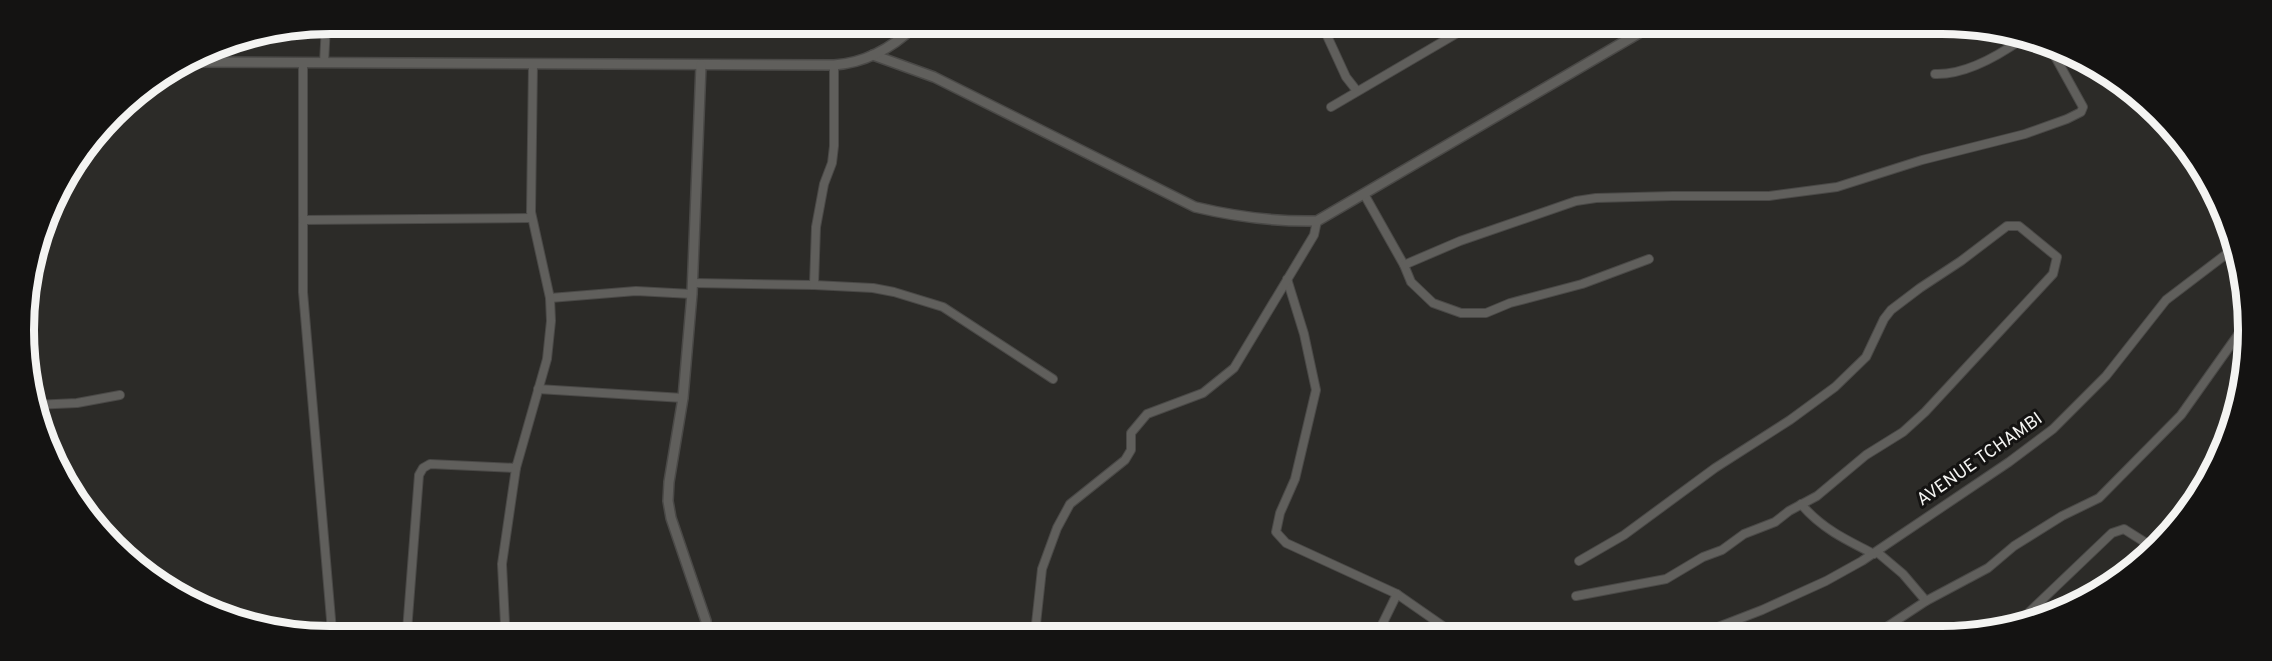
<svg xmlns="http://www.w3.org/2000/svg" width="2272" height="661" viewBox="0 0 2272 661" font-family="Overpass,sans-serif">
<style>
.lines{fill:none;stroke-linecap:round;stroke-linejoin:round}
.minor-casing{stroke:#4a4947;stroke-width:10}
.tertiary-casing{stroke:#4a4947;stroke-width:12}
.minor{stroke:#605f5c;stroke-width:8}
.tertiary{stroke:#605f5c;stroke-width:9}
.labels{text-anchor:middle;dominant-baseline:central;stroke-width:6;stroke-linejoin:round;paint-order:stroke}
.street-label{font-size:18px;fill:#f4f4f2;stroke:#141312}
.rim{fill:none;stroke:#f4f4f2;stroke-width:8}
</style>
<rect width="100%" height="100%" fill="#2c2b28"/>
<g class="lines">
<g class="minor-casing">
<g id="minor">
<polyline points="1323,27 1346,77 1357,91"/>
<polyline points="1859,30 1860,29"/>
<polyline points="303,62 303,292 332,631"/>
<polyline points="324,63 326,25"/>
<path d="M1935,74C1965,75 1998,56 2022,39"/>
<polyline points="1331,107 1466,28"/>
<polyline points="1364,194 1404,265 1411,282 1433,303 1461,313 1486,313 1510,303 1582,284 1649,259"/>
<polyline points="303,220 530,218"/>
<polyline points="1404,265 1460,241 1576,201 1596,198 1672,196 1769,196 1837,187 1922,160 2025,134 2067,119 2081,112 2083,107 2052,51"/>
<polyline points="1287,279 1304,334 1316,390 1295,479 1280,513 1276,532 1286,543 1397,594 1453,633"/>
<polyline points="693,283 814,285 873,288 894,292 943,307 1053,379"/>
<polyline points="814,285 816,227 824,184 832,163 834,146 834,65"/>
<polyline points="550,298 636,291 692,294"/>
<polyline points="538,389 683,398"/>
<polyline points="34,405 77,403 120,395"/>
<path d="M1801,504C1821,528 1846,540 1874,554"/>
<polyline points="1877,552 1903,574 1926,601"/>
<polyline points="1576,596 1666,579 1703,557 1722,550 1744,534 1775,522 1789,511 1817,496 1866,455 1903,432 1925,412 2053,274 2057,257 2019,226 2007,226 1961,261 1920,288 1891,310 1884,319 1866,357 1835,387 1790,420 1715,468 1624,535 1579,561"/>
<polyline points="2009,626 2024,617 2112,533 2124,529 2154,548"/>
<polyline points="407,631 419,475 423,468 430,464 516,468 547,359 551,321 550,298 531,212 533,64"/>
<polyline points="504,632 505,624 502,564 516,468"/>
<polyline points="1035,633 1042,569 1057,528 1070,504 1125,460 1131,450 1131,433 1147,414 1203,393 1234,368 1314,235 1317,221"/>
<polyline points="1378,633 1397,594"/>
<polyline points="1700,634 1762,610 1826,581 1862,561 2009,462 2053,429 2106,376 2166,300 2233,249"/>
<polyline points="1876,634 1926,601 1988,568 2014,546 2062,516 2099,498 2181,415 2242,329"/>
</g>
</g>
<g class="tertiary-casing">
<g id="tertiary">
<path d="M873,55L934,77L1195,207C1237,217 1274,222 1317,221L1646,29"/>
<path d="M190,62L834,65C865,63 893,47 915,26"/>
<polyline points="701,65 692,294 683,398 669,482 668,501 671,518 706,621 707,632"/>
</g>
</g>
<use href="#minor" class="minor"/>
<use href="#tertiary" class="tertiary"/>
</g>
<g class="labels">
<g class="street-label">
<text transform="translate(1980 460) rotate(-35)">AVENUE TCHAMBI</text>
</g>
</g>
<path d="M0 0H2272V661H0ZM330 34H1942A296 296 0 0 1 2238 330V330A296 296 0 0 1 1942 626H330A296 296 0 0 1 34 330V330A296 296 0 0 1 330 34Z" fill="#141312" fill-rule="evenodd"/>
<path class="rim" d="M330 34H1942A296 296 0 0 1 2238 330V330A296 296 0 0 1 1942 626H330A296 296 0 0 1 34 330V330A296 296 0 0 1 330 34Z"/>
</svg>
